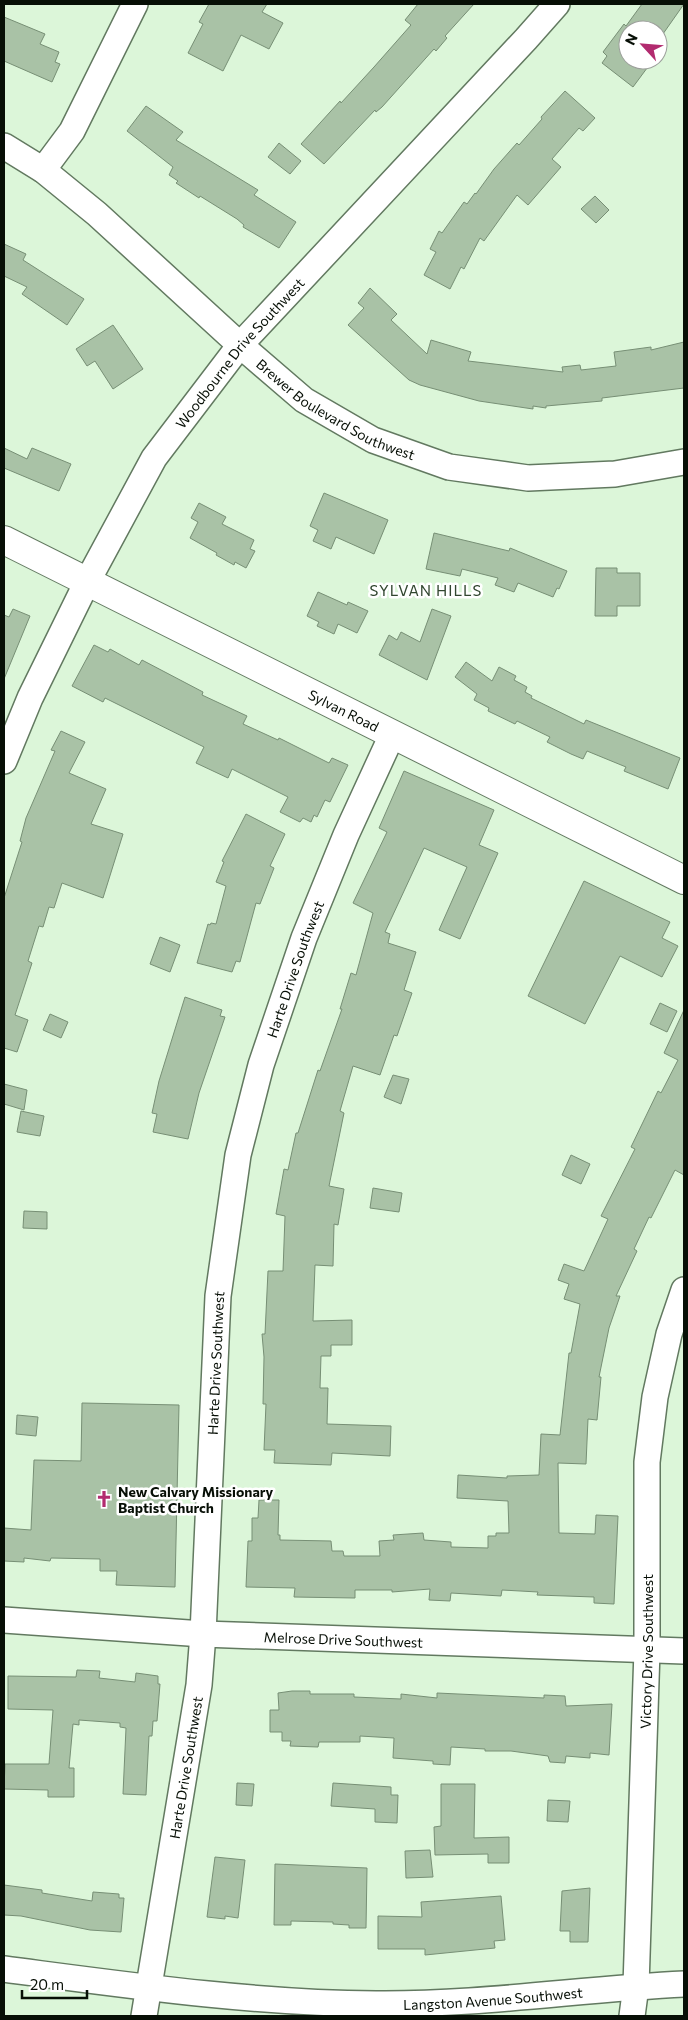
<svg xmlns="http://www.w3.org/2000/svg" width="688" height="2020" viewBox="0 0 688 2020" font-family="Commissioner,sans-serif">
<style>
.building{fill:#a9c2a6;stroke:#778f75}
.lines{fill:none;stroke-linecap:round;stroke-linejoin:round}
.minor-casing{stroke:#627960;stroke-width:28}
.major-casing{stroke:#627960;stroke-width:30}
.minor{stroke:#fff;stroke-width:25}
.major{stroke:#fff;stroke-width:28}
.labels{text-anchor:middle;dominant-baseline:central;stroke-width:5;stroke-linejoin:round;paint-order:stroke}
.street-label{font-size:14px;fill:#070f06;stroke:#fff}
.poi-label{font-size:14px;font-weight:bold;fill:#070f06;stroke:#fff;text-anchor:start}
.neighbourhood-label{font-size:15px;letter-spacing:1px;fill:#31462f;stroke:#fff}
</style>
<rect width="100%" height="100%" fill="#dcf6d9"/>
<g class="building">
<polygon points="209,4 267,4 262,12 283,23 269,49 241,35 223,71 188,53 203,24 199,22"/>
<polygon points="418,4 474,4 445,36 447,38 436,51 434,49 382,107 376,112 375,110 324,164 301,144 340,101 341,103 374,67 411,25 405,20"/>
<polygon points="642,4 684,4 658,41 658,30 628,30 628,60 653,60 633,87 602,63 607,56 603,52 624,24 626,26"/>
<polygon points="4,17 45,34 40,44 59,52 55,62 60,64 52,82 4,61"/>
<polygon points="565,91 595,118 583,131 579,128 552,159 561,167 528,205 517,195 484,241 480,238 464,269 461,267 450,289 424,275 436,252 430,249 439,231 442,233 464,202 467,204 475,193 476,194 494,169 517,143 519,145 542,119 541,117"/>
<polygon points="146,106 183,132 176,140 258,190 254,195 296,222 279,248 243,227 244,225 237,219 200,196 199,198 176,183 178,181 169,175 173,167 127,131"/>
<polygon points="279,143 301,161 290,174 268,157"/>
<polygon points="595,196 609,210 596,223 581,209"/>
<polygon points="4,244 26,254 23,260 84,299 67,325 22,294 27,287 4,276"/>
<polygon points="370,288 397,314 391,320 427,354 431,340 471,352 468,361 563,372 562,367 580,365 581,370 616,366 614,352 651,347 651,350 684,342 684,388 602,398 602,401 546,406 546,408 533,406 533,409 479,401 420,385 409,380 348,325 364,308 358,303"/>
<polygon points="113,325 143,369 113,389 95,361 87,366 76,349"/>
<polygon points="4,448 27,459 32,448 71,464 59,491 4,468"/>
<polygon points="324,493 388,520 374,554 336,537 331,549 313,541 318,530 310,526"/>
<polygon points="199,503 226,517 222,524 254,540 250,549 255,551 246,568 235,562 234,565 216,555 217,553 190,538 198,522 191,518"/>
<polygon points="434,533 509,551 510,548 567,571 559,589 557,588 553,597 518,583 514,592 495,585 498,578 462,569 460,576 426,569"/>
<polygon points="596,568 617,568 617,573 640,573 640,606 617,606 617,616 595,616"/>
<polygon points="318,592 347,605 348,602 368,611 357,633 338,624 334,634 317,626 319,622 307,616"/>
<polygon points="13,609 30,616 4,679 4,615 9,617"/>
<polygon points="432,609 451,616 427,680 379,655 389,635 397,640 401,632 420,642"/>
<polygon points="94,645 108,652 110,649 139,665 142,660 203,692 202,695 247,716 243,724 278,740 279,738 329,763 332,758 348,765 330,802 325,800 317,817 314,815 311,822 303,818 300,822 280,812 288,797 232,769 228,778 196,763 204,747 105,698 103,702 72,686"/>
<polygon points="466,662 492,681 499,667 516,676 514,680 527,687 525,692 532,696 531,698 584,724 586,720 680,758 668,789 624,771 626,767 587,751 583,759 571,754 547,742 550,737 517,721 515,724 488,711 489,708 474,700 477,694 455,677"/>
<polygon points="61,731 85,742 69,773 106,789 91,824 123,834 103,898 62,883 54,908 49,907 43,927 39,926 28,961 32,963 15,1015 28,1020 17,1052 4,1048 4,898 22,842 20,841 26,818 55,751 51,750"/>
<polygon points="404,771 494,810 479,845 498,853 460,939 439,930 467,867 424,848 385,932 390,934 388,943 416,952 404,990 412,993 397,1036 394,1035 380,1075 353,1066 340,1111 344,1113 329,1186 344,1189 338,1225 334,1224 333,1266 315,1265 313,1321 352,1320 352,1345 331,1345 331,1356 321,1356 320,1388 328,1388 327,1424 391,1426 390,1456 332,1453 331,1465 274,1463 275,1450 264,1450 266,1404 263,1404 264,1357 262,1334 265,1334 268,1271 283,1271 285,1216 276,1214 284,1169 288,1170 296,1133 298,1133 318,1070 320,1071 342,1009 340,1009 351,973 356,975 373,913 353,903 387,832 379,828"/>
<polygon points="246,814 285,834 270,866 274,868 260,904 256,903 240,962 236,961 232,972 197,963 208,924 210,925 211,923 216,924 226,886 216,882 224,862 222,861"/>
<polygon points="584,881 670,922 662,938 678,946 662,977 620,956 585,1024 528,996"/>
<polygon points="160,937 180,945 170,972 150,964"/>
<polygon points="185,997 222,1010 220,1016 225,1017 199,1093 188,1139 153,1132 157,1114 152,1113 159,1081"/>
<polygon points="660,1003 677,1011 667,1032 650,1024"/>
<polygon points="684,1010 684,1175 675,1170 651,1218 649,1217 634,1249 637,1251 616,1296 620,1296 609,1328 599,1377 601,1377 597,1420 588,1419 586,1464 558,1463 559,1533 595,1534 596,1515 618,1516 614,1604 594,1603 594,1597 537,1595 538,1592 502,1590 501,1596 451,1593 450,1601 429,1600 430,1589 392,1592 392,1590 355,1590 355,1598 294,1597 295,1588 246,1587 248,1541 252,1541 252,1518 258,1518 259,1500 279,1500 278,1535 280,1535 280,1540 331,1541 332,1551 343,1551 344,1556 380,1556 379,1541 394,1540 393,1535 423,1533 424,1540 451,1542 451,1547 488,1548 488,1536 496,1536 496,1533 509,1533 508,1501 457,1498 458,1475 507,1478 507,1476 539,1475 541,1434 560,1435 569,1353 571,1353 580,1304 564,1299 569,1284 558,1280 564,1264 584,1271 608,1219 601,1216 635,1149 631,1147 658,1091 661,1093 678,1060 664,1053"/>
<polygon points="50,1014 68,1022 61,1038 43,1030"/>
<polygon points="393,1075 409,1079 401,1104 384,1097"/>
<polygon points="4,1084 27,1090 24,1110 4,1104"/>
<polygon points="21,1111 44,1116 40,1136 17,1132"/>
<polygon points="571,1155 590,1164 581,1184 562,1175"/>
<polygon points="373,1188 402,1193 399,1212 370,1208"/>
<polygon points="24,1211 47,1212 47,1229 23,1228"/>
<polygon points="82,1403 179,1405 175,1587 116,1585 117,1571 100,1571 100,1559 51,1558 50,1561 24,1558 24,1562 4,1561 4,1528 31,1530 34,1460 81,1461"/>
<polygon points="17,1415 38,1417 36,1436 16,1434"/>
<polygon points="77,1670 100,1671 99,1678 135,1682 136,1673 158,1676 158,1684 160,1684 157,1721 153,1721 152,1736 149,1736 146,1795 123,1794 126,1728 120,1727 120,1723 79,1720 79,1725 73,1724 69,1768 74,1768 74,1797 48,1797 48,1790 4,1789 5,1764 49,1764 53,1710 8,1709 8,1676 76,1677"/>
<polygon points="292,1691 310,1691 310,1694 354,1694 354,1697 401,1699 401,1694 437,1698 437,1693 544,1698 544,1695 565,1696 566,1706 612,1704 609,1755 590,1753 590,1758 566,1756 565,1763 550,1762 548,1756 511,1751 485,1751 485,1749 451,1747 450,1765 433,1764 433,1761 393,1758 394,1738 360,1736 360,1742 319,1742 318,1747 290,1746 291,1741 282,1741 282,1732 270,1732 270,1710 279,1710 278,1693"/>
<polygon points="237,1783 254,1784 252,1806 236,1805"/>
<polygon points="333,1783 391,1787 391,1795 398,1795 397,1823 375,1822 375,1809 331,1806"/>
<polygon points="441,1784 475,1784 474,1838 509,1837 509,1863 488,1863 488,1854 435,1855 434,1827 441,1826"/>
<polygon points="548,1800 570,1801 568,1822 547,1821"/>
<polygon points="430,1850 433,1877 406,1878 405,1851"/>
<polygon points="215,1857 245,1860 238,1918 225,1916 225,1919 207,1917"/>
<polygon points="275,1864 367,1868 366,1928 349,1928 349,1925 333,1924 333,1922 291,1921 291,1925 274,1925"/>
<polygon points="4,1885 42,1890 42,1893 92,1901 93,1892 119,1894 119,1898 124,1898 121,1932 90,1930 21,1916 4,1915"/>
<polygon points="590,1888 588,1942 570,1942 570,1931 560,1931 562,1891"/>
<polygon points="501,1896 505,1940 494,1941 495,1948 425,1955 425,1949 378,1949 378,1916 422,1917 421,1902"/>
</g>
<g class="lines">
<g class="minor-casing">
<g id="minor">
<path id="s1" d="M4,146L43,170L97,214L240,345L304,400L373,440L449,467L528,478L615,474L684,462"/>
<polyline points="43,170 72,131 135,4"/>
<path id="s2" d="M4,761L30,698L87,582L154,458L240,345L526,39L557,4"/>
<path id="s3" d="M4,1620L203,1634L684,1651"/>
<path id="s4" d="M4,1969C127,1985 251,2003 376,2004C479,2005 581,1989 684,1984"/>
<path id="s5" d="M144,2016L199,1685L203,1634L218,1296L238,1155L261,1065L304,938L346,835L392,735"/>
<path id="s6" d="M632,2016L636,1986L647,1650V1462L655,1397L669,1334L684,1290"/>
</g>
</g>
<g class="major-casing">
<g id="major">
<path id="s7" d="M4,540L684,880"/>
</g>
</g>
<use href="#minor" class="minor"/>
<use href="#major" class="major"/>
</g>
<defs>
<g id="church-bare" transform="scale(1.35)"><path d="M-1.2-6h2.4v3.5h3.3v2.4h-3.3V6h-2.4V-.1h-3.3v-2.4h3.3Z" fill="#b22b6f" stroke="#fff" stroke-width="2.5" paint-order="stroke"/></g>
</defs>
<g fill-rule="evenodd">
<use href="#church-bare" x="104" y="1499"/>
</g>
<g class="labels">
<g class="street-label">
<text stroke="none"><textPath href="#s2" startOffset="474">Woodbourne Drive Southwest</textPath></text>
<text stroke="none"><textPath href="#s1" startOffset="426">Brewer Boulevard Southwest</textPath></text>
<text stroke="none"><textPath href="#s7" startOffset="380">Sylvan Road</textPath></text>
<text stroke="none"><textPath href="#s5" startOffset="1062">Harte Drive Southwest</textPath></text>
<text stroke="none"><textPath href="#s5" startOffset="658">Harte Drive Southwest</textPath></text>
<text stroke="none"><textPath href="#s3" startOffset="340">Melrose Drive Southwest</textPath></text>
<text stroke="none"><textPath href="#s6" startOffset="365">Victory Drive Southwest</textPath></text>
<text stroke="none"><textPath href="#s5" startOffset="252">Harte Drive Southwest</textPath></text>
<text stroke="none"><textPath href="#s4" startOffset="491">Langston Avenue Southwest</textPath></text>
</g>
<g class="poi-label">
<text x="118" y="1491">New Calvary Missionary<tspan x="118" dy="16">Baptist Church</tspan></text>
</g>
<g class="neighbourhood-label">
<text x="426" y="590">SYLVAN HILLS</text>
</g>
</g>
<rect width="688" height="2020" fill="none" stroke="#070f06" stroke-width="10"/>
<g transform="translate(643 45) rotate(296)"><circle r="24" fill="#ffffff" stroke="#9c9f9b"/>
<path d="M0-4L9 19L0 12L-9 19Z" fill="#b22b6f"/>
<text y="-8" font-size="14" font-weight="bold" text-anchor="middle" fill="#070f06">N</text>
</g>
<path d="M22 1990v8h65v-8" fill="none" stroke="#070f06" stroke-width="2.5"/>
<text x="30" y="1990" font-size="15" fill="#070f06" stroke="#ffffff" stroke-width="4" paint-order="stroke">20 m</text>
</svg>
